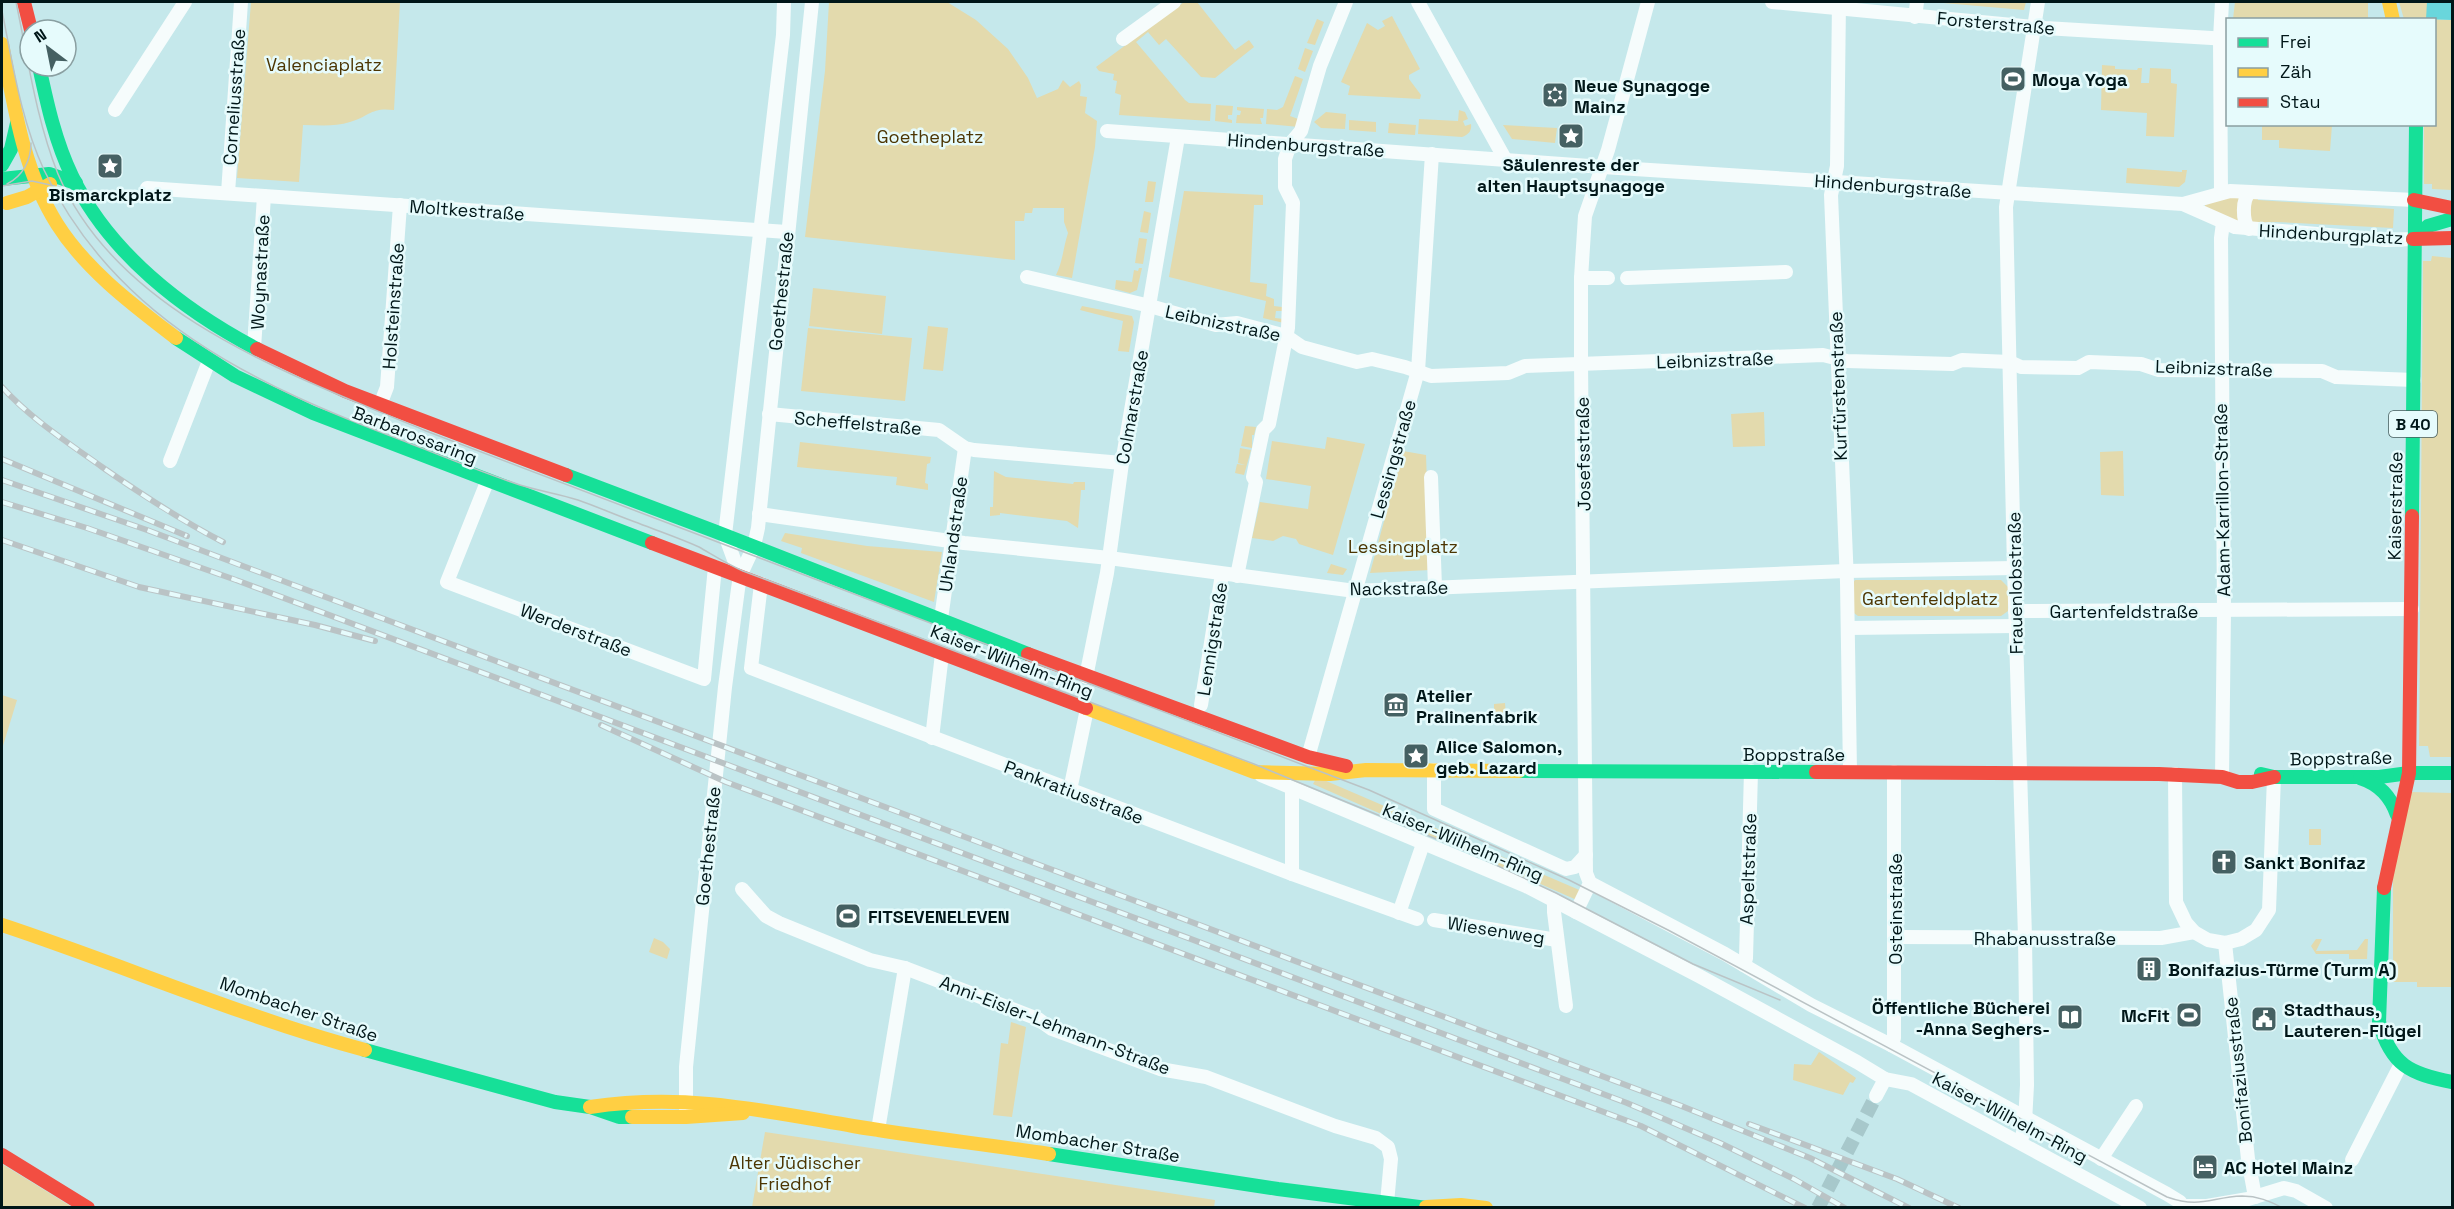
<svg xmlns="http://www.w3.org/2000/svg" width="2454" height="1209" viewBox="0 0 2454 1209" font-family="'Space Grotesk',sans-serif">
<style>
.green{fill:#e3daad}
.water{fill:#69d6dc}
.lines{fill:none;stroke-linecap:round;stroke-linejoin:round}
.street-tunnel{stroke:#a7c8cb;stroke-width:14;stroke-dasharray:14 7;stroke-linecap:butt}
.street{stroke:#f6fcfc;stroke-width:14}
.fast{stroke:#16e098;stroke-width:14}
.slow{stroke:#ffcf43;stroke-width:14}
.jam{stroke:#f24e42;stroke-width:14}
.tram{stroke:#bac3c5;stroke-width:1.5}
.rail-casing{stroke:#bac3c5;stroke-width:6}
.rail{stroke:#e6fbfc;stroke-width:4;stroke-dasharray:11;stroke-linecap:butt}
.labels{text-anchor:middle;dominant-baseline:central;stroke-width:5;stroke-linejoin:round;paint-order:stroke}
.shield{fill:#e6fbfc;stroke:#455b5c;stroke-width:1.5}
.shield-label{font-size:16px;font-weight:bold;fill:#001618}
.street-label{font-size:18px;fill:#001618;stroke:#e6fbfc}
.park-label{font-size:18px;fill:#4c3502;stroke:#e6fbfc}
.poi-label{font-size:18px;font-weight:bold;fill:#001618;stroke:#e6fbfc;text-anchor:start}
</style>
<rect width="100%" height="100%" fill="#c5e8eb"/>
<g class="green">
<path d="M251,2H400L394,110C371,107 370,116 350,122C334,127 319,125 303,125L299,182L237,178Z"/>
<path d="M829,2H947L976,20L1008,49L1028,78L1037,98L1058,89L1063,80L1070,87L1079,81L1081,85L1080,96L1087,97L1085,113L1097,121L1095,147L1072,278L1056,275C1063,261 1063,248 1068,233L1064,222V208H1033L1032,213H1025L1024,221H1015V260L805,237L825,71Z"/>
<polygon points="1184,2 1197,2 1235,50 1249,40 1254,47 1215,78 1201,77 1166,39 1159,45 1148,32 1136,42 1185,100 1189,103 1211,104 1210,121 1119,115 1121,95 1115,93 1117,81 1113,80 1114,74 1099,71 1096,67"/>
<polygon points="1932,2 2026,2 2024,10"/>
<polygon points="2235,2 2368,2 2368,19 2233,19"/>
<polygon points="2399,2 2427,2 2427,19 2452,20 2452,190 2432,189 2432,184 2424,184 2424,125 2434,124 2434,20 2404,19"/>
<polygon points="1392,16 1420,69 1409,75 1409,79 1421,95 1420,99 1348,95 1350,86 1341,82 1367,23 1378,30 1385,26 1382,21"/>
<polygon points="1317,19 1324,22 1315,45 1307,43"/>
<polygon points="1305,48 1313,51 1305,72 1298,69"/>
<polygon points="2102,65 2115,66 2115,69 2137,70 2138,68 2142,68 2141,83 2149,83 2150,68 2171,69 2171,83 2177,84 2174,137 2146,136 2147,113 2101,110"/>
<polygon points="1295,76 1303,79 1290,116 1301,120 1299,127 1266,124 1267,109 1277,110 1283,107"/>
<polygon points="1216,105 1233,106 1232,115 1228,115 1228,119 1232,120 1232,123 1215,121"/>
<polygon points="1237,107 1264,109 1263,118 1260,118 1262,124 1236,123 1237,115 1240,115 1241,111 1237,110"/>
<path d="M1459,110L1465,112L1468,119L1463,121L1465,126L1471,124C1472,131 1468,135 1462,137L1418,134L1419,119L1458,121Z"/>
<polygon points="1326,112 1346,114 1345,129 1321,128 1314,122"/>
<polygon points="1349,120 1376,122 1376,132 1349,130"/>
<polygon points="1389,123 1416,125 1415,135 1388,133"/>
<polygon points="1503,125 1557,128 1555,143 1512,139"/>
<polygon points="2262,125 2332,125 2330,151 2279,148 2279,140 2262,140"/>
<polygon points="2127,168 2182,172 2182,170 2187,170 2185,182 2179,187 2126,183"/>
<polygon points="1148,181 1156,182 1153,202 1145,202"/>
<polygon points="1184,191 1263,195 1263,205 1254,205 1250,282 1267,284 1266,296 1274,299 1274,306 1282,307 1285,311 1276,311 1275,318 1284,319 1284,323 1263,318 1266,301 1169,277"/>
<polygon points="2230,195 2258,197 2258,200 2394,209 2393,228 2277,222 2240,223 2205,207 2205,205"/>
<polygon points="1144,211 1151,213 1148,233 1140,232"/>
<polygon points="1139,238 1147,239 1143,264 1135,263"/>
<polygon points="2432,256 2452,258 2452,757 2430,757 2428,746 2419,746 2423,261 2431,261"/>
<polygon points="1139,268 1142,268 1137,290 1130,293 1115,289 1116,280 1132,282 1134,270 1138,271"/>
<polygon points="813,288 886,296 882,334 809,326"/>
<polygon points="1082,306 1132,316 1134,322 1129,352 1118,351 1123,321 1080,310"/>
<polygon points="928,326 948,328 943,371 923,369"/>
<polygon points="808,328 912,338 905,401 801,391"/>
<polygon points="1764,412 1765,446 1733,447 1731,414"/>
<polygon points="1245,426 1256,427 1254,435 1252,435 1252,448 1241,446"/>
<polygon points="1327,437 1365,444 1333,555 1299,544 1296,539 1283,536 1273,541 1252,538 1260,502 1308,509 1311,486 1266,479 1272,441 1325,449"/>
<polygon points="800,442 931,457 930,463 927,464 925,483 928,484 928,490 896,485 897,477 797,467"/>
<polygon points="1240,448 1251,450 1244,475 1235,473 1237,464 1245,465 1238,463"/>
<polygon points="1403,451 1426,455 1430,570 1370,573"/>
<polygon points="2123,451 2124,496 2101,495 2100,452"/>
<polygon points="994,471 1006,477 1073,484 1074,482 1085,482 1085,490 1081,490 1078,528 1067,521 1000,513 1000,515 990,516 990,507 993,507"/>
<polygon points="785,533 867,546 942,552 934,602 801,553 802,548 781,541"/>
<polygon points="1331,564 1347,569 1343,575 1327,573"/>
<polygon points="1855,580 2001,580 2008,587 2008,611 2001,616 1858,616 1854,613 1853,583"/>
<polygon points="2,695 17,700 2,749"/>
<polygon points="1505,703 1506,715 1494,715 1494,704"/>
<polygon points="1317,777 1584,892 1579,901 1313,784"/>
<polygon points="2411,792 2452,793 2452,987 2417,987 2417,982 2393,982 2393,877"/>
<rect x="2309" y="829" width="12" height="16"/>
<polygon points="654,938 663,942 670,949 667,959 649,952"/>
<polygon points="2316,939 2322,939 2316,951 2357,950 2365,939 2368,939 2367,959 2349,959 2349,954 2316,954 2311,946"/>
<polygon points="1011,1022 1026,1027 1012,1117 993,1115 1001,1043 1008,1044"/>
<polygon points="1819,1052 1856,1078 1853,1083 1850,1082 1843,1095 1793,1080 1794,1064 1811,1065"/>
<polygon points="765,1132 1215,1200 1214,1208 752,1207"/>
<polygon points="2,1164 72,1207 2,1207"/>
</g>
<polygon class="water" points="2427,2 2452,2 2452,20 2426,19"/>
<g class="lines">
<polyline class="street-tunnel" points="1818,1208 1876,1096"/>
<g class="street">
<polyline points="1418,2 1505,159"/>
<polyline points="1772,2 2045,28 2228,39"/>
<polyline points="1839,2 1837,166 1831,195 1847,582 1850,772"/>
<polyline points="1915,17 1917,2"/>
<polyline points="1123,39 1174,2"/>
<polyline points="115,110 185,2"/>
<polyline points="1107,131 1603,167 2183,204 2235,227 2386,240 2413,239"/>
<polyline points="147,188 787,232"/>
<polyline points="228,193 241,2"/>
<polyline points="2221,193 2220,39 2222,2"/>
<polyline points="2183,204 2230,191 2414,200"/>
<path d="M2249,229C2242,221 2242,199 2250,192"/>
<polyline points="1027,277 1150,306 1216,325 1237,323 1286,336 1302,347 1357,362 1372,359 1405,367 1431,376 1508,373 1525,366 1823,355 1847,361 1952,364 1962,360 2010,362 2021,367 2078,368 2089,362 2141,364 2159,370 2322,371 2336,377 2414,380"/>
<polyline points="1581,278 1608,278"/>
<polyline points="1627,278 1786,272"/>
<polyline points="254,348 264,196"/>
<polyline points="380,405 387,387 400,205"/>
<polyline points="769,414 939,430 965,448 974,450 1122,463"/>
<polyline points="170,461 209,361"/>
<polyline points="1431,477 1435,587"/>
<polyline points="487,482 447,582 704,679 715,567"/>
<polyline points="759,514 964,543 1109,558 1355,591 1846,571 2014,568"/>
<polyline points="740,576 725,535 783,35 784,2"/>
<polyline points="1237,576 1256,482 1253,477 1263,430 1269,424 1288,328 1293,203 1285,187 1285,159 1290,144 1301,131 1320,66 1346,2"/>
<polyline points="761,584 751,668 1292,874 1417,919"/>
<polyline points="2015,611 2412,609"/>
<polyline points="941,619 965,448"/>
<polyline points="1848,628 2015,626"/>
<polyline points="1086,677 1107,573 1122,463 1178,137"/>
<polyline points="1201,705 1222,574"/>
<polyline points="932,738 942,654"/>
<polyline points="1308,757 1418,371 1432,154"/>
<polyline points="1434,770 1434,809 1566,869 1575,867 1586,855"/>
<polyline points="2175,774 2176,902 2186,923 2194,932 2208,940 2225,943 2241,939 2256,930 2269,910 2274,777"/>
<polyline points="1261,775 1526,886 1699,976 1857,1062 1885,1079 1911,1084 2140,1208"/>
<polyline points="2222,777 2224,611 2221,238 2223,223"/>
<polyline points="1292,789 1292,874"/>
<polyline points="1070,790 1087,709"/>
<polyline points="1590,883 1725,954 1811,1005 1891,1045 2167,1194 2180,1202 2183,1208"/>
<polyline points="742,889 766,916 779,923 870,960 905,968 1038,1019 1052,1029 1160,1069 1206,1077 1335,1126 1376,1138 1388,1147 1391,1159 1387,1203"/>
<polyline points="1554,900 1554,912 1566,1006"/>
<polyline points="1576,912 1590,883 1586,873 1581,363 1581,278 1585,216 1608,150 1648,2"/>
<polyline points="1399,913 1423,844"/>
<polyline points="1434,920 1557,940"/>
<polyline points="1895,937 2161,938 2194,932"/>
<polyline points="2225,943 2248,1159 2255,1197"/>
<polyline points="1744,965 1746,958 1751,771"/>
<polyline points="1891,1045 1894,1038 1894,772"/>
<polyline points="1876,1096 1885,1079"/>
<polyline points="686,1109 686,1067 725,687 738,589 740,576 754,546 758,528 812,2"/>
<polyline points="878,1130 905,968"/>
<polyline points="2021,1142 2025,1122 2027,1085 2025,937 2014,568 2006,207 2038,2"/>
<polyline points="2101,1159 2136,1106"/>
<polyline points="2352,1160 2401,1064"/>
<polyline points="2182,1206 2207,1206 2248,1199 2284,1188 2296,1191 2326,1208"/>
</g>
<g class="fast">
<path d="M39,66C47,103 55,141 72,176C109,253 183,310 257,349"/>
<polyline points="2,165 11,149 17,123"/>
<polyline points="2,179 49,174 76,183"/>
<polyline points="2413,239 2428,226 2452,219"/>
<polyline points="176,338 235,376 313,413 652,543"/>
<polyline points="566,475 714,531 1028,654"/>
<polyline points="2412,516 2416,124"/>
<polyline points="1519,771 1816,772"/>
<polyline points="2261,774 2274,777 2379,777 2409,773 2452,773"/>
<path d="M2360,778C2379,784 2391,797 2397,815"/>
<path d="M2384,888L2379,1022C2391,1065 2410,1074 2452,1082"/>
<polyline points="365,1050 555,1102 590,1107 619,1117 632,1117"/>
<polyline points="1049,1154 1278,1189 1427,1208"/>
</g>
<g class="slow">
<polyline points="2389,2 2393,20"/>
<path d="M2,44C14,105 23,170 57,224C86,270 133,305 176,338"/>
<polyline points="7,203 27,197 50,184"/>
<polyline points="1086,708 1254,772 1330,774 1366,770 1519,771"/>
<path d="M2,925C123,965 242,1017 365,1050"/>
<path d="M590,1107C686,1093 760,1110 853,1126C918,1137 984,1144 1049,1154"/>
<polyline points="632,1117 686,1117 743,1113"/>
<polyline points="1426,1207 1461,1205 1486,1208"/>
</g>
<g class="jam">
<polyline points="24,2 31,30"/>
<polyline points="2414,200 2452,208"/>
<polyline points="2413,239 2452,238"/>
<polyline points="257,349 345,391 566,475"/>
<polyline points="652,543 1086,708"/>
<polyline points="1028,654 1308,757 1346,766"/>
<polyline points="1816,772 2159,774 2222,777 2238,782 2252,782 2274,777"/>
<polyline points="2384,888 2409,773 2412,516"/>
<polyline points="2,1155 88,1208"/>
</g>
<g class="tram">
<path d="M16,2C28,59 36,119 58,174C118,316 295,376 426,431L1369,790L1569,880L1668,930L2167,1197C2201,1209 2211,1197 2242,1196C2258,1196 2269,1201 2283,1208"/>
<path d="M2,11C13,65 21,120 44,170C115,320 257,386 404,441C442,456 481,472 520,485C539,491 559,494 578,500C598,507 618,516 638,523C658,531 679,538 699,547C713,555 727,564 743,571L1254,764L1468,852L1556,893L1693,964L1780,1000"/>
<path d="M7,184C23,176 31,160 31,143"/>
<polyline points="2,186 32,181 55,186"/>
</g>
<g class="rail-casing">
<g id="rail">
<path d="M2,387C31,419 67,442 102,467C141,494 180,520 223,542"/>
<polyline points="2,459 187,536"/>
<polyline points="2,480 147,530 1679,1105 1810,1158 1909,1208"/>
<polyline points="2,502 87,528 236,580 1627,1103 1720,1143 1794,1179 1845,1208"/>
<polyline points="2,540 139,587 315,625 375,641"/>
<polyline points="601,725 726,782 1641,1126 1805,1208"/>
<polyline points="1749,1124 1897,1179 1959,1208"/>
</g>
</g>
<use href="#rail" class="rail"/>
</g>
<defs>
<g id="stadium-square" transform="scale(1.35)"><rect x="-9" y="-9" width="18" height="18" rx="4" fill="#456062" stroke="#e6fbfc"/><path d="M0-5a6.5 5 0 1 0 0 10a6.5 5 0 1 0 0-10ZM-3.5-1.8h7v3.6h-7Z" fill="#fff"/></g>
<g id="synagogue-square" transform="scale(1.35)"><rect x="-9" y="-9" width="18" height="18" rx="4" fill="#456062" stroke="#e6fbfc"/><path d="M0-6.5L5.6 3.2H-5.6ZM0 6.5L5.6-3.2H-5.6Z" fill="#fff"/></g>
<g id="sight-square" transform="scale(1.35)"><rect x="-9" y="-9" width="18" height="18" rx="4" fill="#456062" stroke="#e6fbfc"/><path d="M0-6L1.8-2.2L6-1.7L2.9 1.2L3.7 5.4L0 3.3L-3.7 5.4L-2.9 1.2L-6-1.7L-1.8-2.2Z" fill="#fff"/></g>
<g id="museum-square" transform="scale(1.35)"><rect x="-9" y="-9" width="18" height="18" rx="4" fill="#456062" stroke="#e6fbfc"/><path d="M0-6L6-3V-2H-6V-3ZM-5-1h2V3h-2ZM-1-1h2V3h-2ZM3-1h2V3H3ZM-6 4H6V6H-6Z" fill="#fff"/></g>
<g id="church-square" transform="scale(1.35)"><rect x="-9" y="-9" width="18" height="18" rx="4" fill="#456062" stroke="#e6fbfc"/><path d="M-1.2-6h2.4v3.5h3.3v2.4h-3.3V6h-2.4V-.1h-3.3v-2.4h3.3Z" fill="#fff"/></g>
<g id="building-square" transform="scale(1.35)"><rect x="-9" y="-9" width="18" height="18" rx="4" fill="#456062" stroke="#e6fbfc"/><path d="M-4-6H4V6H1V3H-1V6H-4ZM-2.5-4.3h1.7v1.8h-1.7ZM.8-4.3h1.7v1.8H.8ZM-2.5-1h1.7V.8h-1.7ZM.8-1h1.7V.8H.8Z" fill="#fff"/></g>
<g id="library-square" transform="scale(1.35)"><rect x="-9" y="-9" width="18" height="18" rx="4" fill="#456062" stroke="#e6fbfc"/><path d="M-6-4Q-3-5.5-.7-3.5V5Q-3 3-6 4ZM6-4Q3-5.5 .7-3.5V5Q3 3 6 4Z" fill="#fff"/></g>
<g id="civic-square" transform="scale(1.35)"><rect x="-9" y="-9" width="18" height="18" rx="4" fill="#456062" stroke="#e6fbfc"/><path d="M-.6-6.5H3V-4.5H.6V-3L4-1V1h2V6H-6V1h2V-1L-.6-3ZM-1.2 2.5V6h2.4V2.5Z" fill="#fff"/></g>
<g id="hotel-square" transform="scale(1.35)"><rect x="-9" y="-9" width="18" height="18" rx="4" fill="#456062" stroke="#e6fbfc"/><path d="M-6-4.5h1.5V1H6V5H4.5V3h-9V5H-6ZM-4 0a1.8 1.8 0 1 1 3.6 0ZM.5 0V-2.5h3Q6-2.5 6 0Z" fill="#fff"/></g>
</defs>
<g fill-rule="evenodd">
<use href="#stadium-square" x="2013" y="79"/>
<use href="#synagogue-square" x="1555" y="95"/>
<use href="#sight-square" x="1571" y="136"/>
<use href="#sight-square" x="110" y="166"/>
<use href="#museum-square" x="1396" y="705"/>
<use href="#sight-square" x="1416" y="756"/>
<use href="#church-square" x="2224" y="862"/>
<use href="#stadium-square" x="848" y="916"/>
<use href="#building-square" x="2149" y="969"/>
<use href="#stadium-square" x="2189" y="1015"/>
<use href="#library-square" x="2070" y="1017"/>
<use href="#civic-square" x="2264" y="1019"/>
<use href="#hotel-square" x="2205" y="1167"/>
</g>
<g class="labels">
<rect class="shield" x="2389" y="411" width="48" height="26" rx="4.5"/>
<g class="shield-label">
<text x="2413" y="424">B 40</text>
</g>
<g class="street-label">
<text transform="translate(1996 23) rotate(5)">Forsterstraße</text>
<text transform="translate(234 97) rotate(-86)">Corneliusstraße</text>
<text transform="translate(1306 145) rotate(4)">Hindenburgstraße</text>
<text transform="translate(1893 186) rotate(4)">Hindenburgstraße</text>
<text transform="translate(467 210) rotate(4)">Moltkestraße</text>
<text transform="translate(2331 234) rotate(3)">Hindenburgplatz</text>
<text transform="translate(260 272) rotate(-87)">Woynastraße</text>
<text transform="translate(781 291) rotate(-84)">Goethestraße</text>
<text transform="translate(393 306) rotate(-86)">Holsteinstraße</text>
<text transform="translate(1223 323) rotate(12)">Leibnizstraße</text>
<text transform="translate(1715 360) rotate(-2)">Leibnizstraße</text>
<text transform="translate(2214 368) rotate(2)">Leibnizstraße</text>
<text transform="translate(1838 386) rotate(-92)">Kurfürstenstraße</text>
<text transform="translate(1132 407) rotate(-80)">Colmarstraße</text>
<text transform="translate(858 423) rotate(5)">Scheffelstraße</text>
<text transform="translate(415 435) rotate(21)">Barbarossaring</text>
<text transform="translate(1583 454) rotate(-91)">Josefsstraße</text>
<text transform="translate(1393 459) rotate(-74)">Lessingstraße</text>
<text transform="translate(2222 500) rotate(-91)">Adam-Karrillon-Straße</text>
<text transform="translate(2395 506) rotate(-89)">Kaiserstraße</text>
<text transform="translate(953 534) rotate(-82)">Uhlandstraße</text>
<text transform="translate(2015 583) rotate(-91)">Frauenlobstraße</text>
<text transform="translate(1399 588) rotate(-1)">Nackstraße</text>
<text x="2124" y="611">Gartenfeldstraße</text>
<text transform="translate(576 630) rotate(21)">Werderstraße</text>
<text transform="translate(1212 639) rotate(-81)">Lennigstraße</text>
<text transform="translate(1012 661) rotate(21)">Kaiser-Wilhelm-Ring</text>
<text x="1794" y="754">Boppstraße</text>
<text transform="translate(2341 758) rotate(-1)">Boppstraße</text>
<text transform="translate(1074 792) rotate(21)">Pankratiusstraße</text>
<text transform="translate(1463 842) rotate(23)">Kaiser-Wilhelm-Ring</text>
<text transform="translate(708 846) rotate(-84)">Goethestraße</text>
<text transform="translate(1748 869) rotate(-88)">Aspeltstraße</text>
<text transform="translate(1895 909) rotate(-90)">Osteinstraße</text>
<text transform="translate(1496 930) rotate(9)">Wiesenweg</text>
<text x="2045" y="938">Rhabanusstraße</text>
<text transform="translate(299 1009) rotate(19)">Mombacher Straße</text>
<text transform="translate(1055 1025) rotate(21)">Anni-Eisler-Lehmann-Straße</text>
<text transform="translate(2238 1070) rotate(-96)">Bonifaziusstraße</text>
<text transform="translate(2010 1117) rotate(28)">Kaiser-Wilhelm-Ring</text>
<text transform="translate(1098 1143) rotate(9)">Mombacher Straße</text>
</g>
<g class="park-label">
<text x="324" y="64">Valenciaplatz</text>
<text x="930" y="136">Goetheplatz</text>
<text x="1403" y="546">Lessingplatz</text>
<text x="1930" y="598">Gartenfeldplatz</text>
<text x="795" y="1162">Alter Jüdischer<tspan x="795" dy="21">Friedhof</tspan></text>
</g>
<g class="poi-label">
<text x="2032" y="79">Moya Yoga</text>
<text x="1574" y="85">Neue Synagoge<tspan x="1574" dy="21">Mainz</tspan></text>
<text x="1571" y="164" text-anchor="middle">Säulenreste der<tspan x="1571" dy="21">alten Hauptsynagoge</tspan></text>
<text x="110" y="194" text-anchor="middle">Bismarckplatz</text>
<text x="1416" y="695">Atelier<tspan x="1416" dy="21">Pralinenfabrik</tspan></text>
<text x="1436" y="746">Alice Salomon,<tspan x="1436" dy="21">geb. Lazard</tspan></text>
<text x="2244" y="862">Sankt Bonifaz</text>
<text x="868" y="916">FITSEVENELEVEN</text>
<text x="2168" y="969">Bonifazius-Türme (Turm A)</text>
<text x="2050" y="1007" text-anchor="end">Öffentliche Bücherei<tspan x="2050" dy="21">-Anna Seghers-</tspan></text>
<text x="2284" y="1009">Stadthaus,<tspan x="2284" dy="21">Lauteren-Flügel</tspan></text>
<text x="2170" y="1015" text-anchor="end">McFit</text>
<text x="2224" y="1167">AC Hotel Mainz</text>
</g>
</g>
<rect width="2454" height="1209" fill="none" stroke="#001618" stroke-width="6"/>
<rect x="2226" y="18" width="210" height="108" fill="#e6fbfc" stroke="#8a9fa1" stroke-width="1.5"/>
<rect x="2238" y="38" width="30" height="9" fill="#16e098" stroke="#8a9fa1" stroke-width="1.5"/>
<text x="2280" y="48" font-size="18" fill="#001618">Frei</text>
<rect x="2238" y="68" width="30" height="9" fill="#ffcf43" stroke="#8a9fa1" stroke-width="1.5"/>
<text x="2280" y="78" font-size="18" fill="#001618">Zäh</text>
<rect x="2238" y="98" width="30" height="9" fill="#f24e42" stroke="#8a9fa1" stroke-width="1.5"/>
<text x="2280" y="108" font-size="18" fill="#001618">Stau</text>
<g transform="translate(48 48) rotate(328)"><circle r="28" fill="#e6fbfc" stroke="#8a9fa1" stroke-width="1.5"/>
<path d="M0-4.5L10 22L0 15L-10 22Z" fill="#456062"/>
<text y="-9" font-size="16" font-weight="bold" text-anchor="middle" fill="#001618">N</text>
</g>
</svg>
